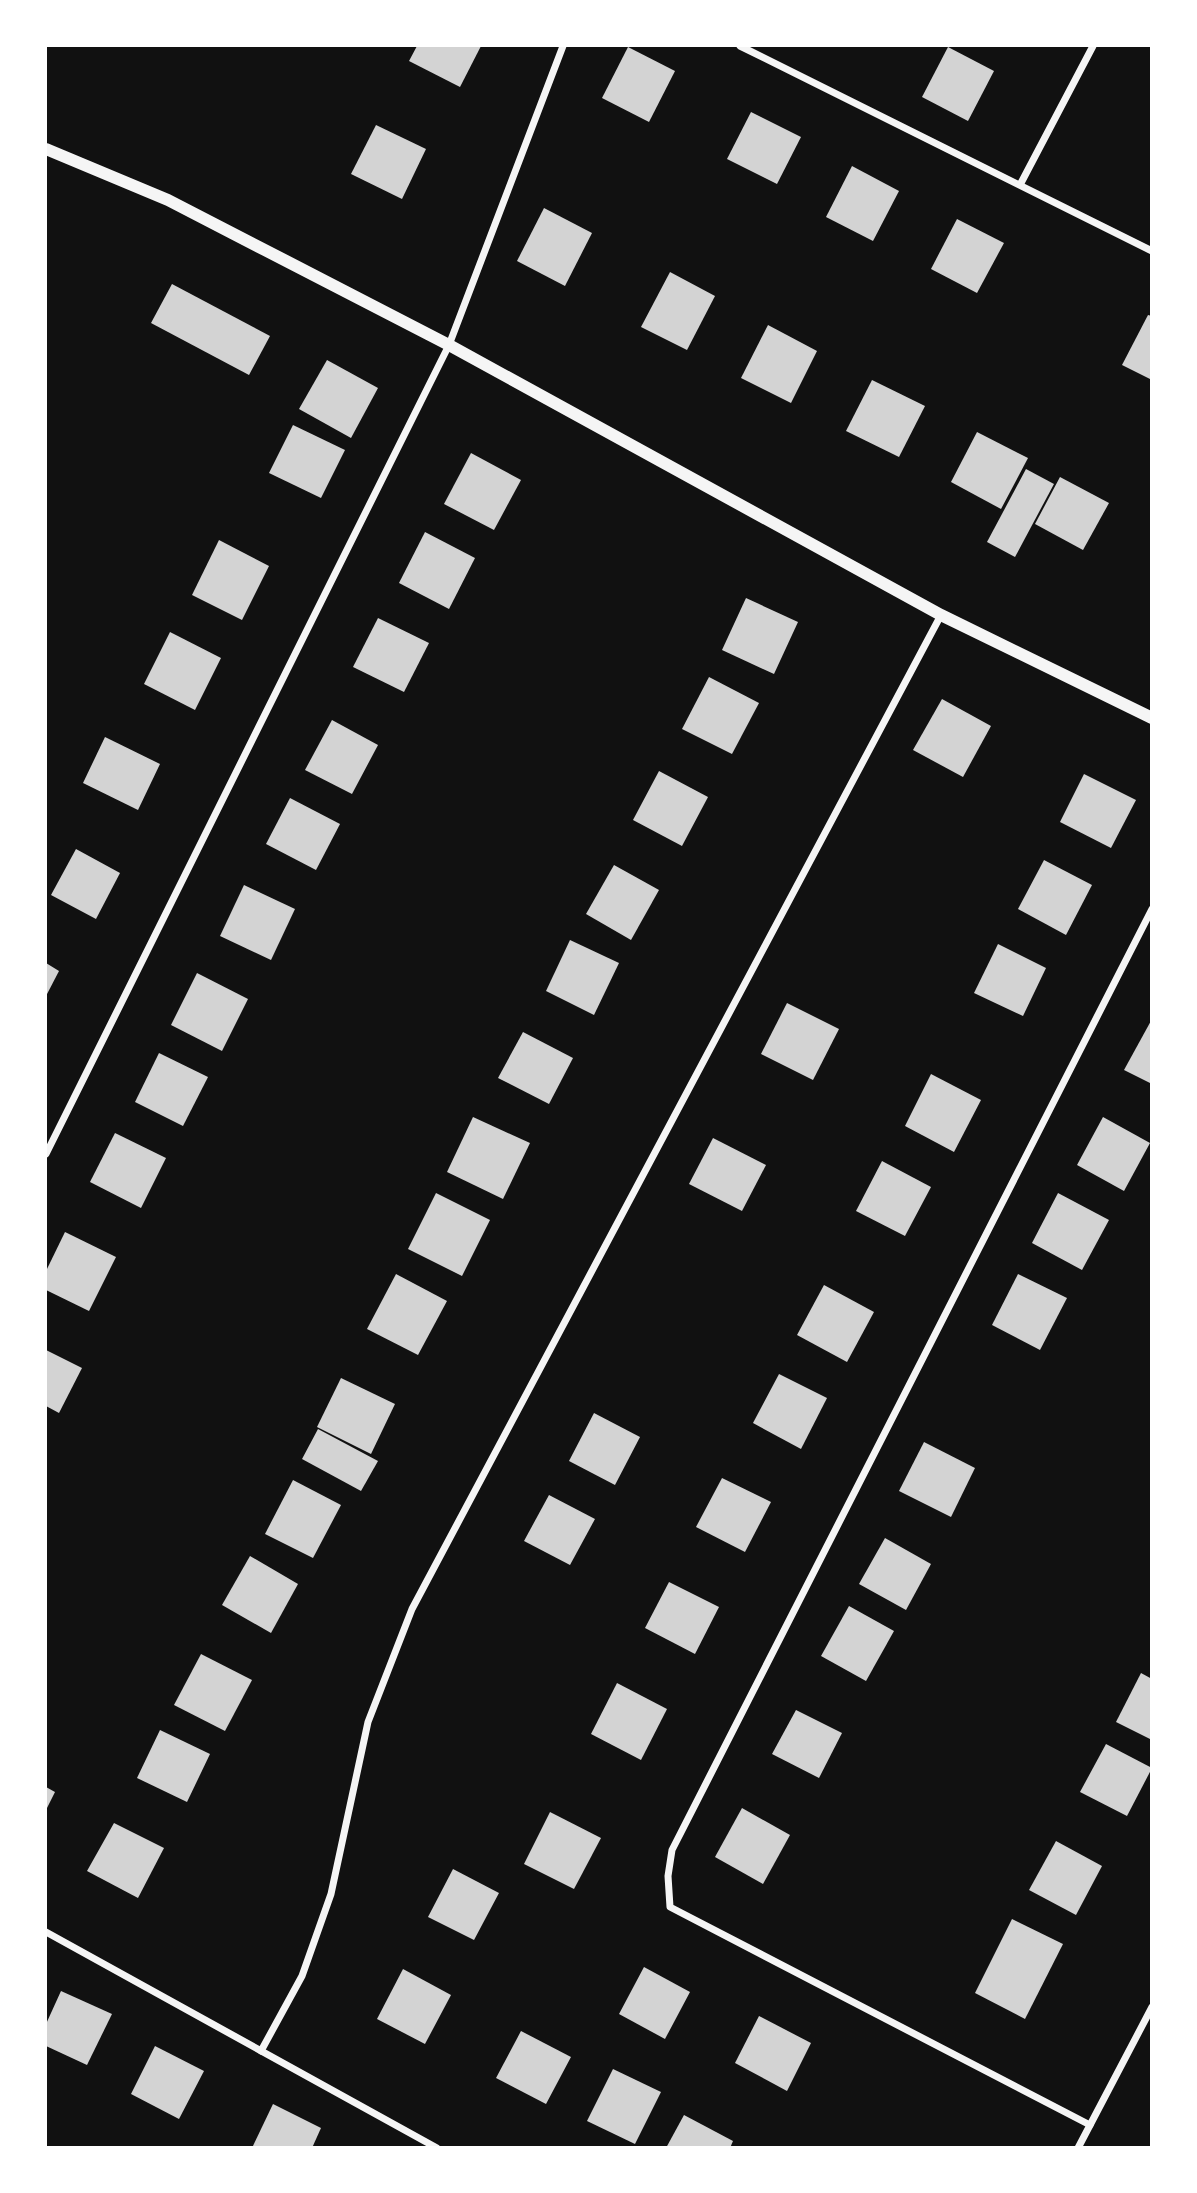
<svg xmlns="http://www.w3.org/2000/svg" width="1197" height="2193" viewBox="0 0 1197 2193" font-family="'IBM Plex Sans',sans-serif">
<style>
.building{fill:#d3d3d3}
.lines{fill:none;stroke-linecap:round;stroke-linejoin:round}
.minor{stroke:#f5f5f5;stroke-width:7}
.tertiary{stroke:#f5f5f5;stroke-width:12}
</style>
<rect width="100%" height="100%" fill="#111"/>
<g class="building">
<polygon points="417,46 481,46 460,87 409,61"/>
<polygon points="628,47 675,71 649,122 602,98"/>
<polygon points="948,47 994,71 968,121 922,97"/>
<polygon points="751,112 801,137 777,184 727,159"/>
<polygon points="376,125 426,149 402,199 351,174"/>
<polygon points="852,166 899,191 873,241 826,217"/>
<polygon points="544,208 592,233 565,286 517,261"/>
<polygon points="957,219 1004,243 977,293 931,269"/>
<polygon points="670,272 715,296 687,350 641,327"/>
<polygon points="172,284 270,336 249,375 151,323"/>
<polygon points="1148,315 1152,316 1152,380 1122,365"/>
<polygon points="768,325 817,351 791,403 741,378"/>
<polygon points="327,360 378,388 351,438 299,409"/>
<polygon points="872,380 925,406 899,457 846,431"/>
<polygon points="293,425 345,450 321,498 269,473"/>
<polygon points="977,432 1028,458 1001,509 951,482"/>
<polygon points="471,453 521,480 494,530 444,504"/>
<polygon points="1026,469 1054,484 1015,557 987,542"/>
<polygon points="1060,477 1109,503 1083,550 1035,524"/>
<polygon points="425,532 475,558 449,609 399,583"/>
<polygon points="219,540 269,566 242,620 192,595"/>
<polygon points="746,598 798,622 774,674 722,650"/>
<polygon points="378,618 429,643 404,692 353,667"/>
<polygon points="170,632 221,658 195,710 144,684"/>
<polygon points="709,677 759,703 732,754 682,729"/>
<polygon points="942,699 991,726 963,777 913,750"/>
<polygon points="332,720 378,745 352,794 305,770"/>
<polygon points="105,737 160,764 138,810 83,783"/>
<polygon points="659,771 708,797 682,846 633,820"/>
<polygon points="1084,774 1136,800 1111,848 1060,822"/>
<polygon points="290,798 340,824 316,870 266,844"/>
<polygon points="76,849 120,873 96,919 51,895"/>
<polygon points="1044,860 1092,885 1066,935 1018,909"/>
<polygon points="614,865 659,890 631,940 586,914"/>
<polygon points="244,885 295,909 271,960 220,936"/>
<polygon points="570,940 619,963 594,1015 546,991"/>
<polygon points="998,944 1046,968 1023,1016 974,993"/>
<polygon points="46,963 59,971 46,996"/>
<polygon points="197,973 248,999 222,1051 171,1025"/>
<polygon points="787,1003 839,1029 813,1080 761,1054"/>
<polygon points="1152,1019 1152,1084 1124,1070"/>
<polygon points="523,1032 573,1058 549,1104 498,1078"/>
<polygon points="159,1053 208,1077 183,1126 135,1102"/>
<polygon points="931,1074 981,1100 954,1152 905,1126"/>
<polygon points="473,1117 530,1143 503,1199 447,1172"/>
<polygon points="1103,1117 1150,1143 1124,1191 1077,1165"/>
<polygon points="115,1133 166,1158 141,1208 90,1182"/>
<polygon points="713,1138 766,1165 742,1211 689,1184"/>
<polygon points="882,1161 931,1187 905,1236 856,1211"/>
<polygon points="436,1193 490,1220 462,1276 408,1249"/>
<polygon points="1058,1193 1109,1220 1082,1270 1032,1243"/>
<polygon points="65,1232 116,1257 89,1311 46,1290 46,1271"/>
<polygon points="396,1274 447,1301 418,1355 367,1329"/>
<polygon points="1018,1274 1067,1298 1040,1350 992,1325"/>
<polygon points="824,1285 874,1312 847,1362 797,1335"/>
<polygon points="46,1350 82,1368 59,1413 46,1406"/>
<polygon points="779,1374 827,1398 801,1449 753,1423"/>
<polygon points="341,1378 395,1404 371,1454 317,1427"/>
<polygon points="594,1413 640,1437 615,1485 569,1461"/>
<polygon points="318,1429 378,1461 361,1491 302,1459"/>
<polygon points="924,1442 975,1468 951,1517 899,1491"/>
<polygon points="722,1478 771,1502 745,1552 696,1527"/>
<polygon points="293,1480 341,1505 313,1558 265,1534"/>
<polygon points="549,1495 595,1519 570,1565 524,1541"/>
<polygon points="885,1538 931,1564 906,1610 859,1584"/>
<polygon points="250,1556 298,1584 271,1633 222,1605"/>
<polygon points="669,1582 719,1607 695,1654 645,1628"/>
<polygon points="849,1606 894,1631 866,1681 821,1656"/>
<polygon points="201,1654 252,1680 225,1731 174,1705"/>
<polygon points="1141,1673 1152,1679 1152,1740 1116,1722"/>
<polygon points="617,1683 667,1709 641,1760 591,1734"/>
<polygon points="796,1710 842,1733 819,1778 772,1754"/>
<polygon points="160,1730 210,1754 187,1802 137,1778"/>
<polygon points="1106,1744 1152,1768 1127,1816 1080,1792"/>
<polygon points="46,1787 55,1792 46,1810"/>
<polygon points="742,1808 790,1835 763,1884 715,1857"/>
<polygon points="550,1812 601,1838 574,1889 524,1864"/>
<polygon points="114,1823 164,1848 138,1898 87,1871"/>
<polygon points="1056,1841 1102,1866 1076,1915 1029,1890"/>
<polygon points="453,1869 499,1893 474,1940 428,1917"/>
<polygon points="1012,1919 1063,1944 1025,2019 975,1993"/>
<polygon points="644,1967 690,1992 665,2039 619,2014"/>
<polygon points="403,1969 451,1995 425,2044 377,2019"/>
<polygon points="61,1991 112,2014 87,2065 46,2046 46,2024"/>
<polygon points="759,2016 811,2043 787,2091 735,2063"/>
<polygon points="521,2031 571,2057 546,2104 496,2078"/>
<polygon points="155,2046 204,2071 179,2119 131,2094"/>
<polygon points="613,2069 661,2092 635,2144 587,2121"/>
<polygon points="273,2104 321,2128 312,2148 252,2148"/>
<polygon points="684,2115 733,2141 730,2148 666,2148"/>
</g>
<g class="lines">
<g class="minor">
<polyline points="740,46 1152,251"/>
<polyline points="1021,183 1093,46"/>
<polyline points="46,1154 449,345 563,46"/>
<polyline points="46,1932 437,2148"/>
<polyline points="261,2051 302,1976 331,1894 368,1722 412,1609 941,615"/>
<polyline points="1090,2125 670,1907 668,1876 672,1850 1152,909"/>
<polyline points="1078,2148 1152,2007"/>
</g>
<polyline class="tertiary" points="46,149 168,200 449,345 941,615 1152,718"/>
</g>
<rect width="1197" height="2193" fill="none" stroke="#ffffff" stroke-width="94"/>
</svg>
